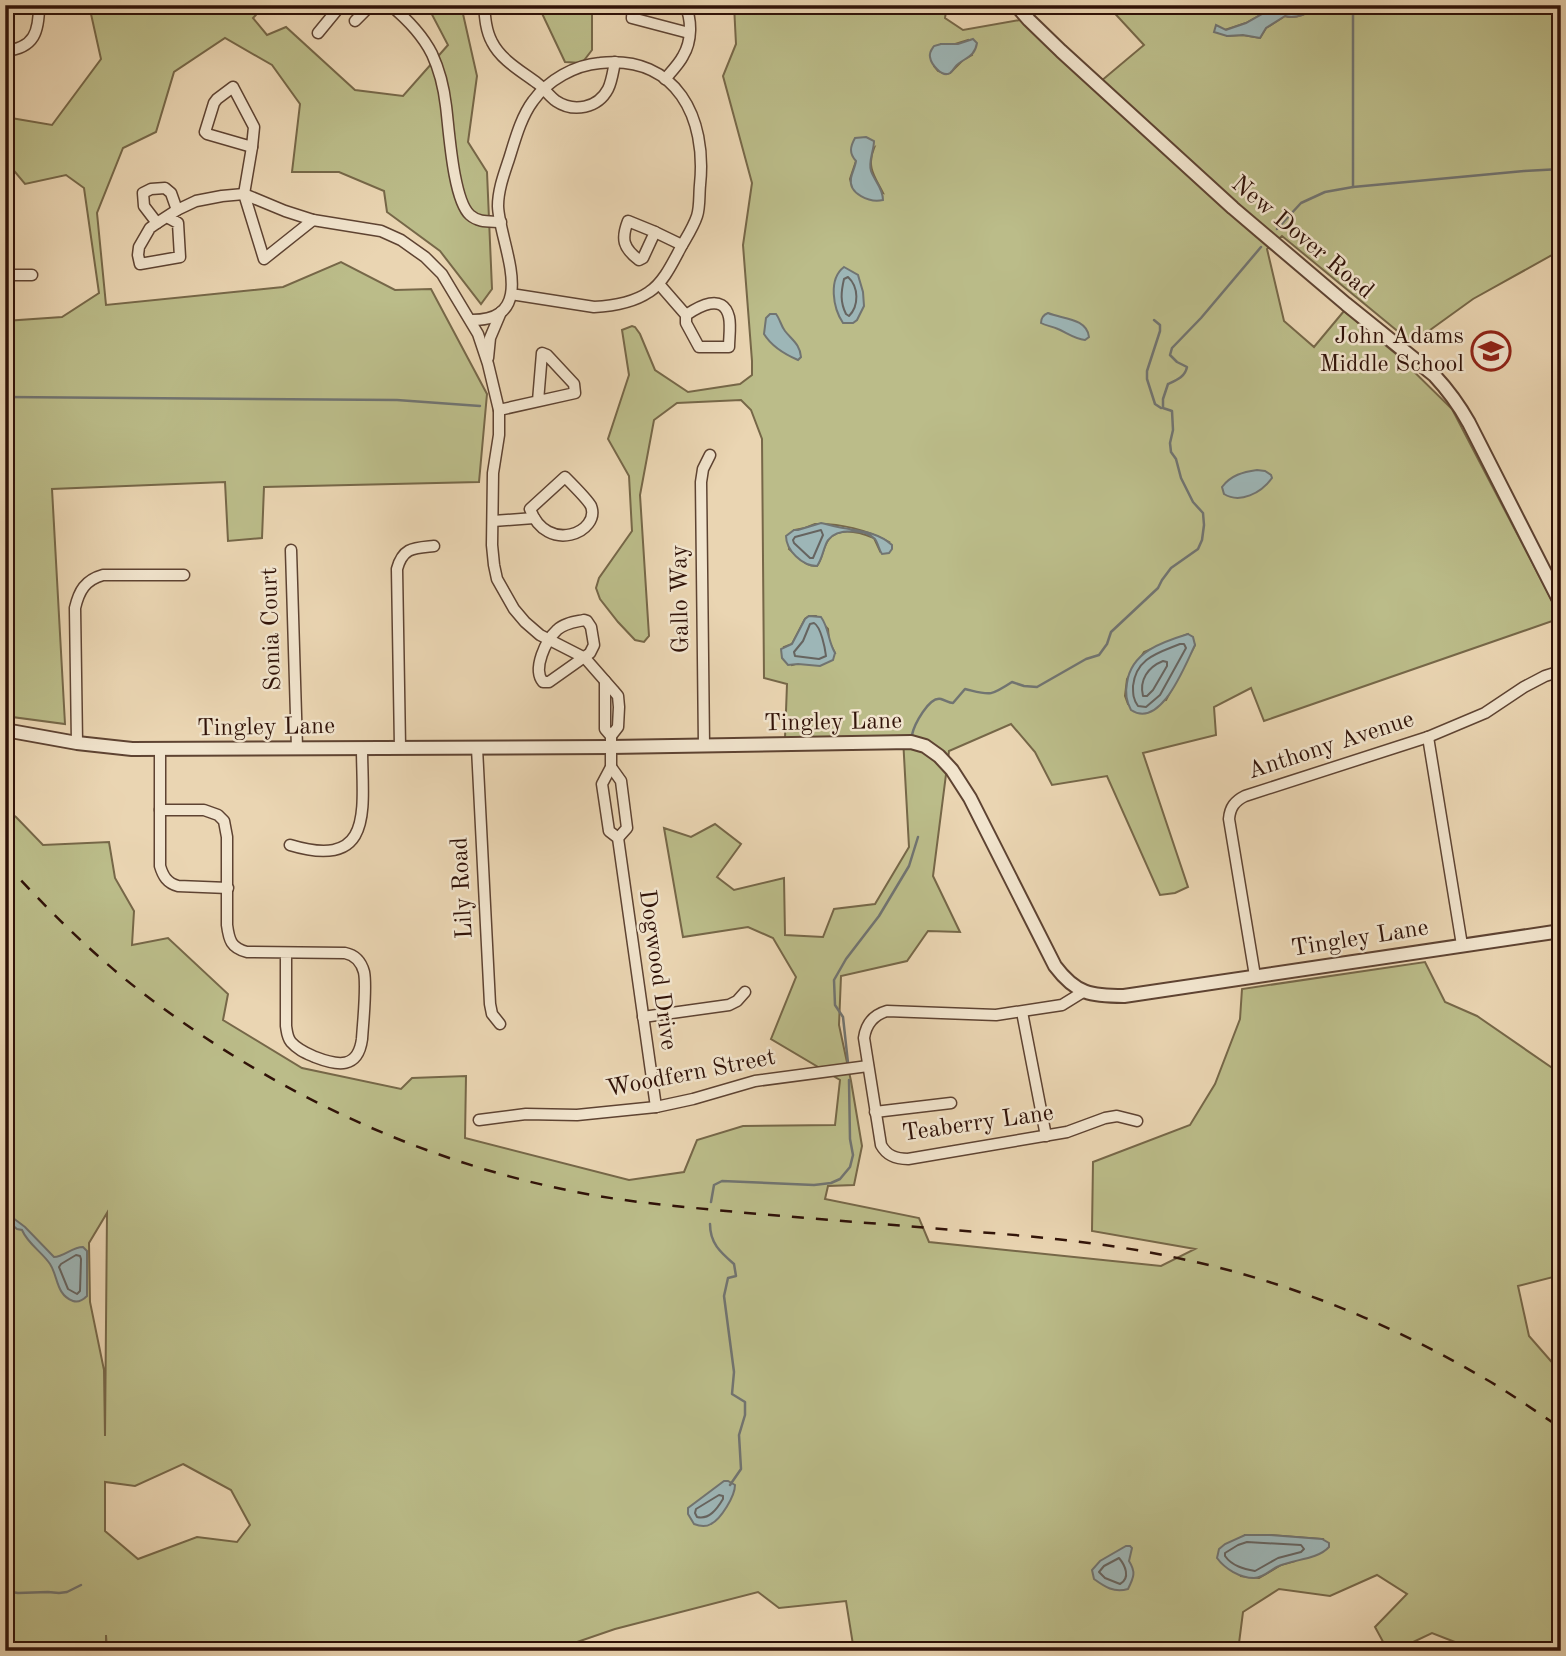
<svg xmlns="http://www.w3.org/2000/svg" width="1566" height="1656" viewBox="0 0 1566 1656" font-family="'Old Standard TT',serif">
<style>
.green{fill:#bbbc89;stroke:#766748;stroke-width:2;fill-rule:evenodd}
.water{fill:#9db6b7;stroke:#717471;stroke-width:2}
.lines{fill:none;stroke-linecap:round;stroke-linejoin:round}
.shore{stroke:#666460;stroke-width:2}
.stream{stroke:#717471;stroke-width:2.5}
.minor-casing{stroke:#5e4332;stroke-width:13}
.tertiary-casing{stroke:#5e4332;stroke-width:16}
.minor{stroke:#f1e4cd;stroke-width:10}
.tertiary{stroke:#f1e4cd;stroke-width:12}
.rail{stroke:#301208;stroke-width:2.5;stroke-dasharray:12 12;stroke-linecap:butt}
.labels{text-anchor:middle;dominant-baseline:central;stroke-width:5;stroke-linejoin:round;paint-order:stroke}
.street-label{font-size:24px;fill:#301208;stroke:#f1e4cd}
.poi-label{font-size:24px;fill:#301208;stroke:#f1e4cd;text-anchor:end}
</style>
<rect width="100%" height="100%" fill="#ead5b2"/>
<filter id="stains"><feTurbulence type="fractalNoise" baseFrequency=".00286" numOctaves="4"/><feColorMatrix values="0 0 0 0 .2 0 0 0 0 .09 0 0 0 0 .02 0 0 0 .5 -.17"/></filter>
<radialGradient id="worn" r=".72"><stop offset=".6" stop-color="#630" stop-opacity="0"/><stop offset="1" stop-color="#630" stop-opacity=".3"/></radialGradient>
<g class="green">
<polygon points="89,5 265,5 253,18 267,35 286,27 355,90 403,96 448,45 427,5 461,5 477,76 468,142 487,172 492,289 481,304 440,251 387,212 384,191 339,172 292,172 300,104 272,65 225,38 174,72 156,132 123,148 97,213 106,305 283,287 341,262 395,290 431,289 487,394 479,482 264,487 262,538 228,541 225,482 52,489 65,724 5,716 5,321 62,317 99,293 84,188 66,175 25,184 5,160 5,117 52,125 101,59"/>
<polygon points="538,5 592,5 592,50 582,63 565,62"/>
<path d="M734,5H947L945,18L963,30L1020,20L1094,87L1144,45L1107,5H1278L1246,23L1225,30L1227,36L1243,35L1260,38L1266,28L1285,16C1295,19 1310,14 1317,5H1439L1440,7L1468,8L1469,5H1561V250L1473,299L1412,343L1282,236L1267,249L1284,321L1314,347L1344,311L1396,354L1452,409L1561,618L1264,721L1251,688L1214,707L1216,735L1143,753L1188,887L1175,893L1160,895L1107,776L1052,785L1035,752L1011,724L949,751L933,876L960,932L928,931L907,961L841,976L839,1025L851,1081L862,1146L854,1185L828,1186L825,1199L919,1218L929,1242L1161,1266L1195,1249L1092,1231L1093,1162L1190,1125L1215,1084L1240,1019L1242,989L1425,962L1445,1002L1477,1016L1561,1074V1275L1518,1286L1529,1336L1557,1368L1561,1369V1651H1459L1460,1644L1432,1633L1411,1643L1408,1651H1388L1375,1627L1407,1594L1377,1575L1330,1596L1279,1589L1243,1612L1238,1651H854L846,1601L779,1608L758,1592L615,1629L551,1651H107L106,1635V1651H5V809L16,817L43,845L109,842L115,878L134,911L132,945L168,938L228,994L223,1020L302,1068L401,1089L412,1078L466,1076L465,1138L629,1180L684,1172L697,1140L743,1126L835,1125L840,1080L771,1039L796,977L773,938L748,927L683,937L664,828L691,837L715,824L741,844L717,877L734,890L784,878L785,935L823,937L834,909L875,904L909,847L903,738H785L787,684L764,678L762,439L751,410L741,400L677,403L654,420L640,495L649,636L644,642L635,640L618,622L600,599L596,588L599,578L632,531L629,476L608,439L629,375L622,330L632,326L635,327L640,334L655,370L688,392L740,384L752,375V361L743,245L752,183L723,76L736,44ZM968,40L972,55L963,60L950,73L946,74L938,71L934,66L941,44L952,45ZM874,148C866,167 875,177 883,193L852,185L850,179L856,161ZM815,524C839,523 868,530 889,542L880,551L874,538C862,533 840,526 829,539C823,546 823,557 817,566C804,566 798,556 789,549L794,530L805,528ZM809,616H816L828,629L829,641L835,653L792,665L784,647L792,644L805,619ZM1188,634L1195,645L1166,700L1128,704L1125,696L1127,679L1144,652ZM107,1213L105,1436L104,1370L90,1302L89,1243ZM183,1464L231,1490L250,1525L237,1542L197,1537L138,1559L105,1531V1482L135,1486ZM1245,1535H1270L1322,1539L1295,1561L1281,1565L1259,1578L1241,1576Z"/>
</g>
<g class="water">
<path d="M1278,5H1317C1310,14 1295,19 1285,16L1266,28L1260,38L1243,35L1227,36L1214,32L1216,25L1226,30L1246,23Z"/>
<path d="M973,39L977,43C975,56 967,57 958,64C955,66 954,70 950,73C942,78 931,64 930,57C929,52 932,49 934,46L941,44H958Z"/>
<path d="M866,137L874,141C874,151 868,161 871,171C875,182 883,188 883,200C870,203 848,194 851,178C852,173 855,167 856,161C849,153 850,147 855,138Z"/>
<path d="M844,267L858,275L863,292L864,306L857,320L853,323H843C833,308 828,279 844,267Z"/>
<path d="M1048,313C1062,319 1087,318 1089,337L1085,340C1075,339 1067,333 1058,329C1052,326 1046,326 1041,323C1041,318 1043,315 1048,313Z"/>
<path d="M770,314H776C780,319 781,326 785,331C792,340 800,344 801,357L798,360C784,354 772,347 764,334L766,318Z"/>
<path d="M1257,470L1265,471L1271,475L1272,478C1261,493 1240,504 1224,494L1222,487C1231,475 1243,472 1257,470Z"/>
<path d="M821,523C827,524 832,526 838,527C857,531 877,531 892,545V549L889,553L882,554C879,550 878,543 875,539C865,529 837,528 828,540C823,548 823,558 817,566C802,566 786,550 786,536L794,530H798Z"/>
<path d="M809,616L821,617C829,628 828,641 835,653L833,660L820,666L798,664L788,665L782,658L781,649L792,644L805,619Z"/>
<path d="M1188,634L1193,637L1195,645C1185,665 1161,730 1131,710C1126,701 1125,693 1127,683C1131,652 1162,642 1188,634Z"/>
<path d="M5,1212L25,1227L54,1257C64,1257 72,1247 83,1247L87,1251V1296C83,1300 79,1303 73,1301C56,1295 58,1276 50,1264C42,1252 28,1244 22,1230L17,1229L5,1219Z"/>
<path d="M724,1481H728L735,1485C735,1496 721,1519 711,1524C706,1527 699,1526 694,1524L688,1514V1508Z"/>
<path d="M1245,1535H1270L1322,1539L1329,1543V1547C1317,1560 1294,1559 1279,1566C1271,1569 1264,1578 1254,1578C1240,1578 1225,1569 1217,1558L1219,1549L1225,1544Z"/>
<path d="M1126,1546H1130L1132,1548L1129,1561C1136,1572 1134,1577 1128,1589C1114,1593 1105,1587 1094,1579L1092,1570L1100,1561Z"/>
</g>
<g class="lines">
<g class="shore">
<path d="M848,277C859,287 859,306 849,316L846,314C840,302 841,292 844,279Z"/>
<polygon points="821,530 823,535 813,558 810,558 794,543 793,540 795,537"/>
<path d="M814,623C821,627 825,648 826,656L819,659L795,656L794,652L803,641L810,624Z"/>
<path d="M1180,644H1184L1186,648L1160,695L1146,707L1138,706C1133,699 1133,694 1133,686C1136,658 1158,653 1180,644Z"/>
<path d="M1163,661L1167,662V666L1153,690L1147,696H1143C1139,680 1148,667 1163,661Z"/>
<polygon points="76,1255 80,1256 81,1259 80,1291 77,1294 68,1289 59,1267 61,1264"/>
<path d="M719,1495L723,1496V1499C717,1509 709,1520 697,1517L695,1513L696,1509Z"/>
<path d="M1247,1542L1301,1545L1304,1549L1301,1552L1278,1558L1255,1571C1244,1569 1232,1566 1225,1556V1553L1238,1545Z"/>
<path d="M1119,1558C1125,1565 1131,1578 1120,1584L1105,1578L1099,1572L1104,1566Z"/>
</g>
<g class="stream">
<polyline points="1353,5 1353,187"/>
<polyline points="1277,229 1301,203 1325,192 1353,187 1524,171 1561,169"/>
<polyline points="1154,320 1160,325 1160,331 1147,371 1147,379 1155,404 1161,408"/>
<polyline points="5,397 397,400 480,406"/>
<path d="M912,735C914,725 929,696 941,699C945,700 949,703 953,703L965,689C990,695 989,697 1012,682L1024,686L1037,687L1086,659L1099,655L1107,644L1111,632L1158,588L1162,580L1171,568L1198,549L1202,540L1204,525L1203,513L1193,502L1181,478L1176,459L1171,452L1170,443L1173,430L1172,411L1163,408V399L1168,384C1177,380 1185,377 1187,367L1177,362L1170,355L1172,348L1201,318L1261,247"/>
<polyline points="848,1063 843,1017 835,1005 834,980 846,959 879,916 909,866 918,837"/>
<polyline points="711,1202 714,1185 722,1181 814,1185 831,1183 840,1179 850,1167 853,1155 850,1139 849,1080"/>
<path d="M710,1224C710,1243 720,1252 734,1264L736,1276L728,1278L724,1296L734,1372L732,1394L745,1402V1415L739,1435L741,1469L730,1485"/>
<polyline points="5,1591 18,1593 48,1592 59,1593 67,1592 81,1585"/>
</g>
<g class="minor-casing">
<g id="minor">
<path d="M390,5C407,19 422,34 432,54C439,69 444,89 446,106C449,129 453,200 470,215C479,223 490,221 501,222"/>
<path d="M484,5C485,18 486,31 492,42C501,60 521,71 537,83C544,88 549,96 556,101C574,113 598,108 608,89C612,81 613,71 615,62"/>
<polyline points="633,5 632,18 689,33"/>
<polyline points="355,21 367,9 368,5"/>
<polyline points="318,33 341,5"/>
<path d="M5,51C35,48 39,31 39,5"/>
<path d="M665,79C671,72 679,64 683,56C692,41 692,20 685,5"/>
<polygon points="233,87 254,127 252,147 207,134 205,132 214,103 217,99"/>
<polyline points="252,147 244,194 264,259 313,220"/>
<polyline points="167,217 178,223 180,257 140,264 138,255 139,247 150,228 157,223 177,210 196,201 222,196 244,194 285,211 313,220 381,231 401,240 425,257 442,274 478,334 488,364 499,410 499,435 493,473 492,545 494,565 497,579 514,609 525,622 540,635 585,658 613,690 618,696 619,707 618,727 611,736"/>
<path d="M628,221L655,232L643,258L639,260C623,248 621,239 628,221Z"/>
<polyline points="157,223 144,206 143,193 151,189 165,188 171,193 177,210"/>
<polyline points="655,232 682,245"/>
<polyline points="5,275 32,275"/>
<path d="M659,284L686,315V323L699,347H729C729,338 731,326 729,317C723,292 698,307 686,315"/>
<path d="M471,320C542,321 499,243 498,206C498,190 504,174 509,159C515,140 521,117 533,101C548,80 575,65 600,63C677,55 707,118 700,185C699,195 700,207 697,216C693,228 686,238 680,249C672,264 663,283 649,292C633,303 613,306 594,307L511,294"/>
<polyline points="488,358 490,338 501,312"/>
<polyline points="499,410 575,393 574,384 547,355 542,353 538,401"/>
<path d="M565,477C571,483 588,500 591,506C601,532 547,555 530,509Z"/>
<polyline points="493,521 534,518"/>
<polyline points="291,550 297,748"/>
<path d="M584,620L587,621L591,627L594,645L590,653L549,682H543C532,669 546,640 557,630C564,623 575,622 584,620Z"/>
<polyline points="605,681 605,729 611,736 611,767 602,784 609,831 618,838 656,1107"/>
<polyline points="1428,737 1462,945"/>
<path d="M77,743L75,608C79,591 85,580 103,575H184"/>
<polyline points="704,745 701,482 703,469 710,455"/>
<path d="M400,747L397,569C403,547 414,548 434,546"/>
<polyline points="477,748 490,1004 492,1014 500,1024"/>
<path d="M160,749V866C163,876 167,883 178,886L228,888"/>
<polyline points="611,767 621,781 627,828 618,838"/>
<path d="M160,810H204L218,815L224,821L227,837V925C229,940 231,948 247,952L345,953C355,955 361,961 364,972C367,987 363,1022 362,1039C358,1069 338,1066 315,1057C306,1053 298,1050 291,1042C287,1037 287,1032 286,1026V953"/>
<path d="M290,845C376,871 362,807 362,748"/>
<path d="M1255,976L1229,819C1230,807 1235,801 1245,796L1428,737L1485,713L1524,687L1545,676L1561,671"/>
<path d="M1083,992L1062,1005L996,1015L887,1011C873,1015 866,1024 864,1038L881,1145C887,1156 896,1159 908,1159L1067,1132L1105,1118L1117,1116L1137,1121"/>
<polyline points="1022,1012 1046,1136"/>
<polyline points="643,1017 729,1005 737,1001 745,992"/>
<polyline points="875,1112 951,1103"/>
<polyline points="479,1120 526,1114 577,1115 656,1107 693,1099 755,1081 868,1066"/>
</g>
</g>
<g class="tertiary-casing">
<g id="tertiary">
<path d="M1016,5L1029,20L1061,51L1233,208L1346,304L1434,375C1448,390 1459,405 1469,423L1561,604"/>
<path d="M5,730L77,743L132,749L611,747L911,742L925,746L939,756L952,770L970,798L1055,966C1076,994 1091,996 1124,996L1561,931"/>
</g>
</g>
<use href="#minor" class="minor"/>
<use href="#tertiary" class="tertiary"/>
<path class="rail" d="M5,863C49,911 96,958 148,997C290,1105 462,1180 639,1202C743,1214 849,1221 953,1230C1030,1236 1106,1242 1182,1259C1287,1281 1389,1323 1482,1377C1509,1392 1535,1411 1561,1428"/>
</g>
<defs>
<g id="school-ring" transform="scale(2.0125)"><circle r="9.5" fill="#f1e4cd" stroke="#8f2418" stroke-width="1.5"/><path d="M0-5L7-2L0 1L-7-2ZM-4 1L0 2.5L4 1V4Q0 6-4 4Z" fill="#8f2418"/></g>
</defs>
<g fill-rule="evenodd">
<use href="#school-ring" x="1491" y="351"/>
</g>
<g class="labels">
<g class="street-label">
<text transform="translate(1302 238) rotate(40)">New Dover Road</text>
<text transform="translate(681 599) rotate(-91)">Gallo Way</text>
<text transform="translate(272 629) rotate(-92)">Sonia Court</text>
<text transform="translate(833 723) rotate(-1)">Tingley Lane</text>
<text transform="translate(266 728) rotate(-1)">Tingley Lane</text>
<text transform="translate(1331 746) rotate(-18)">Anthony Avenue</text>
<text transform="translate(463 888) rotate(-93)">Lily Road</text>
<text transform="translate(1360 939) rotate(-9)">Tingley Lane</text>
<text transform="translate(657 970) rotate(82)">Dogwood Drive</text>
<text transform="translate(691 1074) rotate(-11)">Woodfern Street</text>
<text transform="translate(978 1124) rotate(-8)">Teaberry Lane</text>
</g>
<g class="poi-label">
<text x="1464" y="337">John Adams<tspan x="1464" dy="28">Middle School</tspan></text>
</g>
</g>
<rect width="1566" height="1656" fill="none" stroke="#ead5b2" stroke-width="28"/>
<rect x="7" y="7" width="1552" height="1642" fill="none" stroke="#301208" stroke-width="3.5"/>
<rect x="14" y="14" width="1538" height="1628" fill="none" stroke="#301208" stroke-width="2"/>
<rect width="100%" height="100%" filter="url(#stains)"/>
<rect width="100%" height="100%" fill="url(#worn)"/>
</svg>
